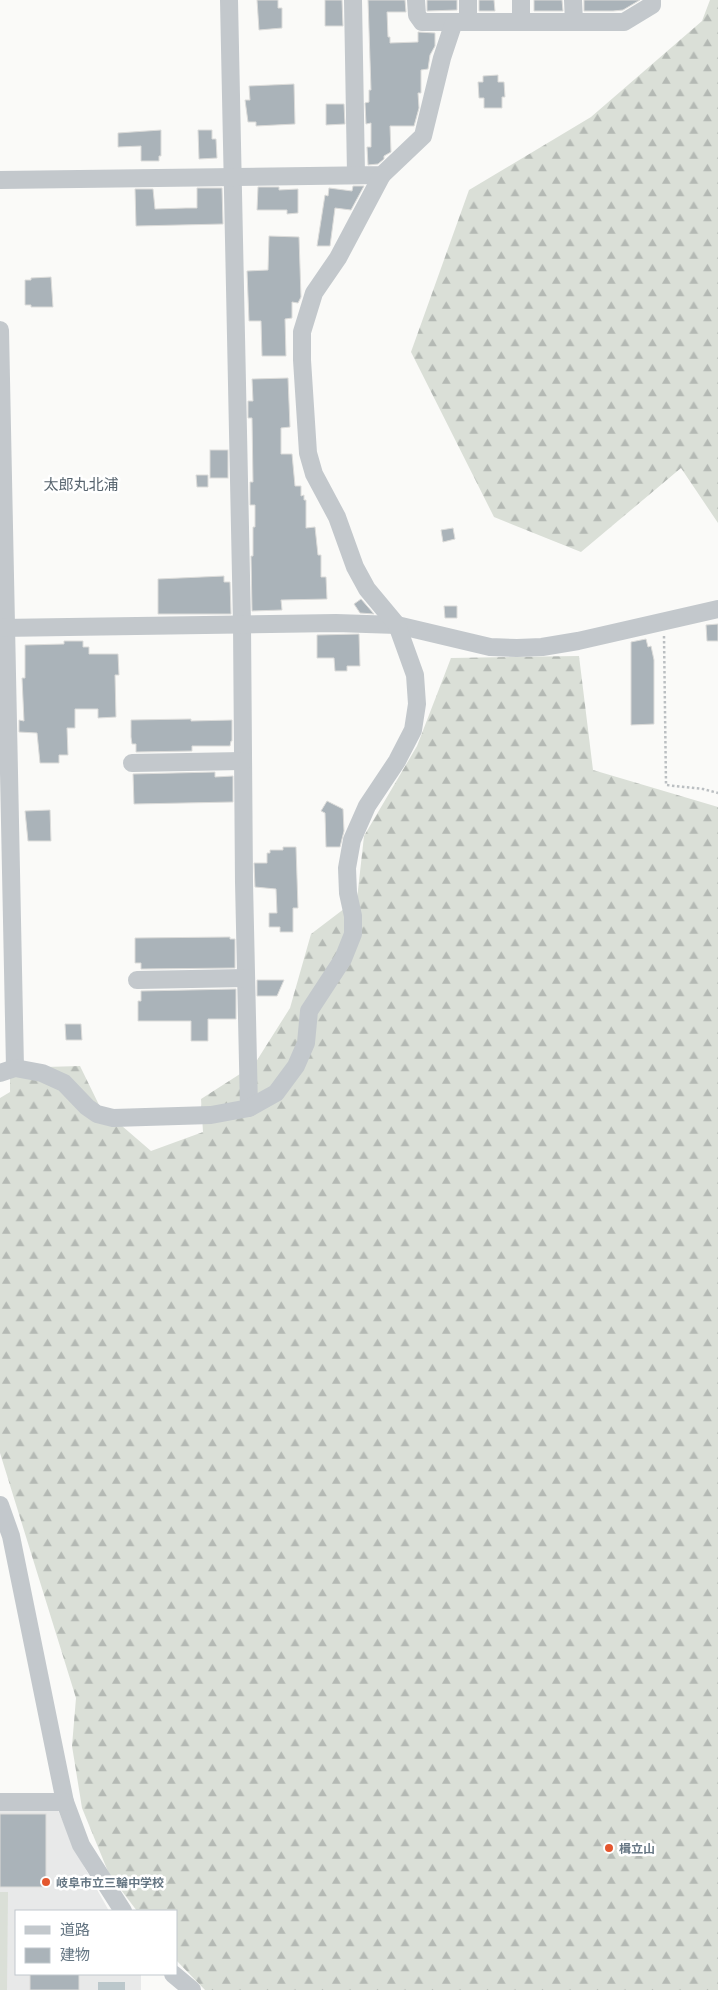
<svg xmlns="http://www.w3.org/2000/svg" width="718" height="1990" viewBox="0 0 718 1990" font-family="Mulish,'Noto Sans JP',sans-serif">
<style>
.built{fill:#e8e9e9}
.grass{fill:#dadfd7}
.forest{fill:url(#forest-firs)}
.water{fill:#bbc7cb}
.building{fill:#aab3b9;stroke:#dcdcda}
.lines{fill:none;stroke-linecap:round;stroke-linejoin:round}
.path{stroke:#bbbfc2;stroke-width:2.5;stroke-dasharray:2.5 2.5;stroke-linecap:butt}
.minor{stroke:#c3c8cc;stroke-width:18}
.poi-dot{fill:#e4572e;stroke:#fff;stroke-width:2}
.labels{text-anchor:middle;dominant-baseline:central;stroke-width:5;stroke-linejoin:round;paint-order:stroke}
.poi-label{font-size:12px;font-weight:bold;fill:#657683;stroke:#fff;text-anchor:start}
.quarter-label{font-size:15px;fill:#57646e;stroke:#fff}
</style>
<defs>
<pattern id="forest-firs" width="22" height="20" patternUnits="userSpaceOnUse" patternTransform="scale(1.25)"><rect width="22" height="20" fill="#dadfd7"/><path d="M5 1l3.5 6h-7zM16 11l3.5 6h-7z" fill="#b4b9b4"/></pattern>
</defs>
<rect width="100%" height="100%" fill="#fafaf8"/>
<polygon class="built" points="0,1808 57,1808 77,1854 109,1911 16,1911 16,1974 141,1974 141,1990 0,1990"/>
<polygon class="grass" points="0,1892 8,1892 7,1990 0,1990"/>
<g class="forest">
<polygon points="710,0 718,0 718,523 681,468 581,552 494,517 411,352 469,190 591,117 702,21"/>
<polygon points="579,656 593,770 718,807 718,1990 205,1990 176,1960 176,1911 137,1911 109,1874 82,1808 72,1746 76,1698 0,1453 0,1098 10,1092 10,1068 80,1066 100,1107 151,1151 203,1132 201,1099 254,1065 290,1008 311,934 357,899 364,836 417,746 451,658"/>
</g>
<rect class="water" x="98" y="1982" width="27" height="8"/>
<g class="building">
<polygon points="257,0 278,0 278,8 282,8 282,28 259,30"/>
<polygon points="325,0 342,0 343,26 325,26"/>
<polygon points="368,0 405,0 406,12 387,12 388,37 390,37 390,43 418,42 418,32 435,33 435,46 430,55 428,69 421,70 421,93 418,93 419,108 414,126 390,126 391,152 384,156 384,159 378,164 368,165 367,147 371,147 371,123 366,124 365,103 369,102 369,90 371,90"/>
<polygon points="427,0 457,0 457,10 427,11"/>
<polygon points="479,0 494,0 495,11 479,11"/>
<polygon points="534,0 562,0 563,11 534,11"/>
<polygon points="584,0 640,0 623,10 613,11 584,11"/>
<polygon points="498,75 498,82 504,82 505,97 502,97 502,108 484,108 484,98 479,98 478,82 483,82 483,76"/>
<polygon points="294,84 295,124 256,126 256,122 248,122 245,100 250,100 249,86"/>
<polygon points="326,104 344,104 345,124 326,125"/>
<polygon points="161,130 161,156 159,156 159,161 141,161 141,146 118,147 118,133"/>
<polygon points="198,130 212,130 212,139 216,139 217,158 199,159"/>
<polygon points="353,186 364,186 351,210 335,208 330,246 317,246 325,195 328,196 329,188 352,191"/>
<polygon points="258,187 279,187 279,190 298,189 298,213 287,214 287,210 257,210"/>
<polygon points="197,188 222,188 223,224 136,226 135,189 153,189 155,209 186,208 197,208"/>
<polygon points="269,236 299,237 301,297 298,303 292,302 292,318 285,319 286,356 262,356 261,321 249,321 247,271 268,270"/>
<polygon points="51,277 53,307 31,307 31,305 25,305 25,280 31,280 31,278"/>
<polygon points="288,378 290,427 281,428 281,454 292,454 295,486 301,486 301,496 304,495 304,500 306,500 306,528 315,527 318,555 321,555 321,577 326,577 327,599 281,600 282,610 252,611 251,556 253,556 253,527 255,527 255,505 250,505 250,482 253,482 252,418 248,418 248,401 253,401 252,379"/>
<rect x="210" y="450" width="18" height="28"/>
<polygon points="196,475 208,475 208,487 197,487"/>
<polygon points="453,528 455,539 443,542 441,530"/>
<polygon points="224,576 224,582 230,582 231,614 158,614 158,579"/>
<polygon points="361,599 374,614 360,613 354,604"/>
<polygon points="444,606 457,606 457,618 445,618"/>
<polygon points="718,624 718,641 707,641 706,625"/>
<polygon points="359,634 360,666 347,666 347,671 335,671 334,658 317,658 317,635"/>
<polygon points="646,639 648,647 651,646 654,660 654,724 631,725 631,642"/>
<polygon points="64,641 83,641 83,647 89,647 89,654 118,654 119,675 115,675 116,717 98,718 98,709 75,709 75,728 67,728 68,755 59,755 59,763 40,763 37,733 19,732 19,720 24,721 22,678 25,678 25,645 64,644"/>
<polygon points="191,719 191,721 232,720 232,741 231,741 230,746 192,746 192,751 136,752 136,744 132,744 131,737 131,720"/>
<polygon points="215,772 215,777 233,776 233,802 134,804 133,774"/>
<polygon points="327,801 343,809 344,831 340,847 326,847 325,813 321,811"/>
<polygon points="50,810 51,841 28,841 25,811"/>
<polygon points="283,847 296,847 298,908 293,908 293,932 280,932 280,927 269,927 269,913 277,913 276,889 255,887 254,863 267,863 267,853 270,853 270,850 283,850"/>
<polygon points="230,937 230,939 235,939 235,968 141,969 141,963 135,963 135,938"/>
<polygon points="257,980 284,980 277,996 257,996"/>
<polygon points="236,989 236,1019 208,1019 208,1041 191,1041 191,1021 138,1021 138,1001 141,1001 141,991"/>
<polygon points="65,1024 81,1024 82,1040 66,1040"/>
<rect x="0" y="1814" width="46" height="73"/>
<rect x="30" y="1974" width="49" height="16"/>
</g>
<g class="lines">
<polyline class="path" points="664,636 666,785 703,789 718,793"/>
<g class="minor">
<polyline points="229,0 242,624 244,882 249,1108"/>
<polyline points="353,0 356,174"/>
<polyline points="416,0 417,15 422,22 454,22"/>
<polyline points="468,0 468,22"/>
<polyline points="521,0 521,22"/>
<polyline points="573,0 574,22"/>
<polyline points="0,180 382,175 423,136 442,58 454,22 624,22 652,5 652,0"/>
<polyline points="0,330 15,1068"/>
<polyline points="0,628 336,623 397,625 490,647 517,648 542,647 578,641 718,609"/>
<polyline points="132,763 243,761"/>
<polyline points="137,980 246,978"/>
<polyline points="0,1073 15,1068 42,1073 64,1083 87,1107 97,1114 113,1118 211,1115 249,1108 276,1093 296,1066 306,1043 309,1011 343,959 353,934 353,916 348,893 347,868 352,840 367,806 397,761 413,730 417,704 415,675 397,625 367,589 355,567 337,517 314,474 308,453 302,360 302,332 314,293 338,258 382,175"/>
<polyline points="0,1505 11,1536 65,1802 81,1845 123,1911"/>
<polyline points="0,1802 65,1802"/>
<polyline points="173,1974 192,1990"/>
</g>
</g>
<g class="poi-dot">
<circle cx="609" cy="1848" r="5"/>
<circle cx="46" cy="1882" r="5"/>
</g>
<g class="labels">
<g class="poi-label">
<text x="619" y="1848">楫立山</text>
<text x="56" y="1882">岐阜市立三輪中学校</text>
</g>
<g class="quarter-label">
<text x="81" y="484">太郎丸北浦</text>
</g>
</g>
<rect x="15" y="1910" width="162" height="65" fill="#ffffff" stroke="#c1c8cd"/>
<rect x="25" y="1926" width="25" height="8" fill="#c3c8cc" stroke="#c1c8cd"/>
<text x="60" y="1935" font-size="15" fill="#657683">道路</text>
<rect x="25" y="1948" width="25" height="15" fill="#aab3b9" stroke="#c1c8cd"/>
<text x="60" y="1960" font-size="15" fill="#657683">建物</text>
</svg>
